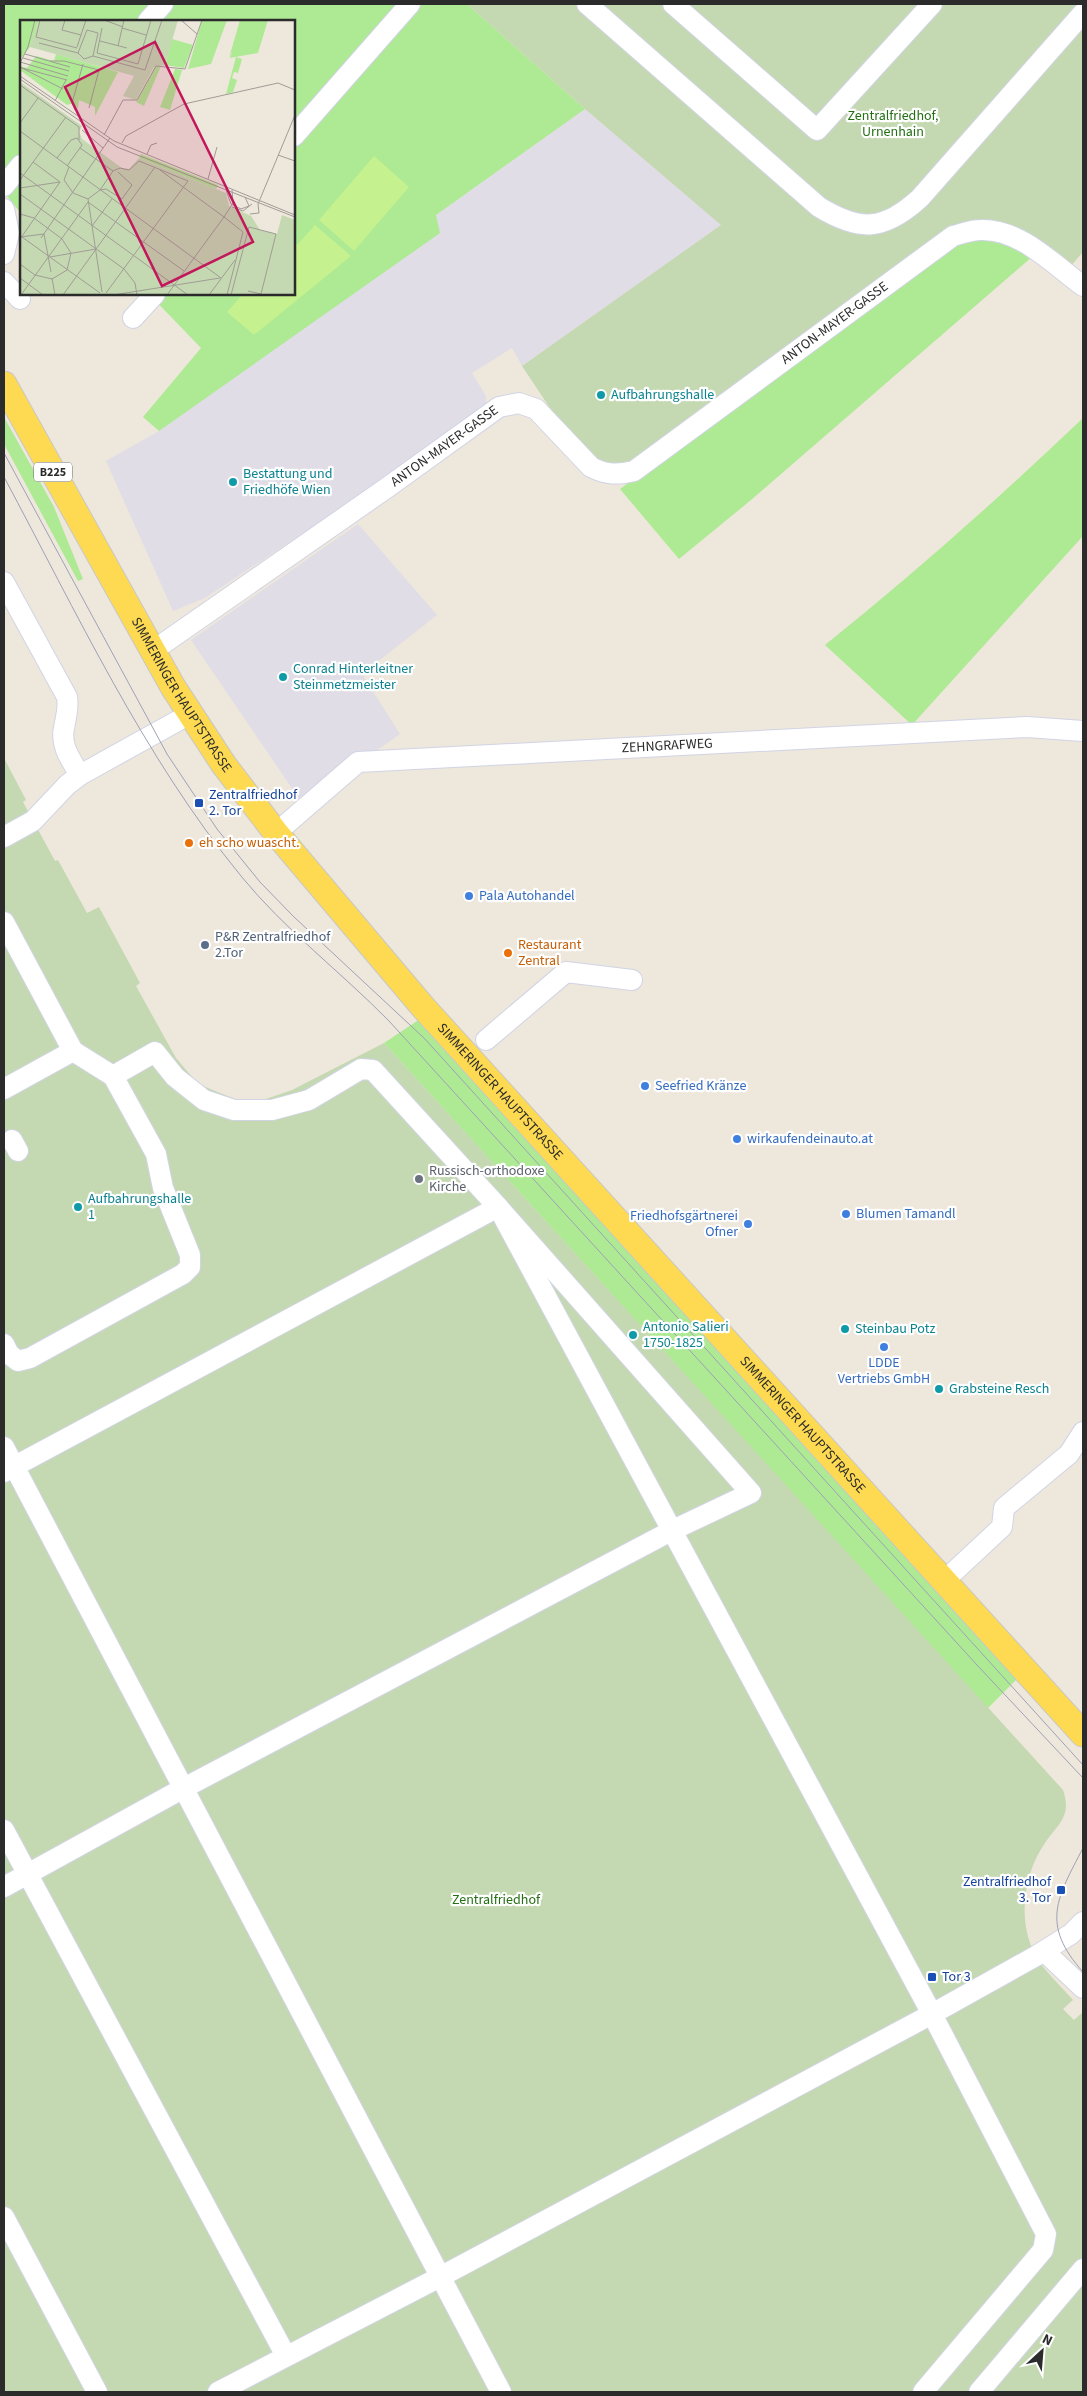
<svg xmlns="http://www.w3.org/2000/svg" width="1087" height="2396" viewBox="0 0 1087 2396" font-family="'Source Sans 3',sans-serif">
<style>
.industrial{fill:#e0dde6}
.green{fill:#aee994}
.cemetery{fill:#c4d9b1}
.pitch{fill:#c5f28e}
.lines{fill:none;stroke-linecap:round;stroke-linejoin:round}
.minor-casing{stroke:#d1d4e5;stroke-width:22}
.major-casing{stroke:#c8c8c8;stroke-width:27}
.minor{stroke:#fff;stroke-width:20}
.major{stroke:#fdda52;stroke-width:25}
.tram{stroke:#9ea1b7;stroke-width:1}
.culture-dot{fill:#0f9aa8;stroke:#fff;stroke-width:2}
.transit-dot{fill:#1a4fb4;stroke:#fff;stroke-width:2}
.food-dot{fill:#e8710a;stroke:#fff;stroke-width:2}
.shop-dot{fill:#3f7fe0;stroke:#fff;stroke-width:2}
.service-dot{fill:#5c6f8a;stroke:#fff;stroke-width:2}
.worship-dot{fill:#6b7280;stroke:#fff;stroke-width:2}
.labels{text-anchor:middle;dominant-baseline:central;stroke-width:4.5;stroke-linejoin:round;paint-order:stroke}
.shield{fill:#fff;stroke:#6b6b6b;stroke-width:1}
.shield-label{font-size:12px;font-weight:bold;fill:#2b2b2b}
.park-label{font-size:14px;fill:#246f14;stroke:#fff}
.street-label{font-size:14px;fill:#2b2b2b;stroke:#fff}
.culture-label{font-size:14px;fill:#0d838f;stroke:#fff;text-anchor:start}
.transit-label{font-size:14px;fill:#164399;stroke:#fff;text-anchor:start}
.food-label{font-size:14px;fill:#c56008;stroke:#fff;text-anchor:start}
.shop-label{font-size:14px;fill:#366cbe;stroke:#fff;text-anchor:start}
.service-label{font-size:14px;fill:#4e5e75;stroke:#fff;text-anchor:start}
.worship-label{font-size:14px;fill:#5b616d;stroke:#fff;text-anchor:start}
.inset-road{fill:none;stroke:#a09c95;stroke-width:1}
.view{fill:#c2185b;fill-opacity:0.15;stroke:#c2185b;stroke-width:2.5}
.inset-edge{fill:none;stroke:#2b2b2b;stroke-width:2.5}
</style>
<rect width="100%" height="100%" fill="#eee7dc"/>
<g class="industrial">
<polygon points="585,109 722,225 522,366 512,348 472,373 486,396 486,404 342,507 205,598 173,611 106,461 159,431 436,215"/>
<polygon points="358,524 437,615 362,674 400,734 302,803 191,640"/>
</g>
<g class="green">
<polygon points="4,4 467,4 585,109 436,215 440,233 159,431 143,417 201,348 149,294 294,294 294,21 21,21 21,218 19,211 4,192"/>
<polygon points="966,237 1004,241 1033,256 751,500 679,559 620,489"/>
<polygon points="4,417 54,507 83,579 78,581 4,444"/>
<path d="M1083,418V536L912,725L825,645C915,573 1000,497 1083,418Z"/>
<polygon points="420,1019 1018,1678 988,1708 384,1043"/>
</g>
<g class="cemetery">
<polygon points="467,4 1083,4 1083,252 1070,267 974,223 624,468 590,458 556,417 522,366 721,225 585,109"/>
<path d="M4,758L26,800L23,802L55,861L58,860L87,913L99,907L140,983L136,986L176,1058L198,1084L235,1099H266L292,1090L384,1043L1063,1790C1072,1816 1059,1823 1045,1843C1023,1874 1017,1923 1036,1956C1045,1972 1061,1986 1073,2000L1063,2009L1074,2020L1083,2012V2392H4Z"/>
</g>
<g class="pitch">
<polygon points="374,156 409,187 354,251 319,220"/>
<polygon points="315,225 351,256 254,335 227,312 243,294 294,294 294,244 298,244"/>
</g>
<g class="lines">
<g class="minor-casing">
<g id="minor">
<path d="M587,4L819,207C860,232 884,231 920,198L1083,13"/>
<polyline points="673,4 817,130 932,4"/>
<polyline points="148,21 163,4"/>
<polyline points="294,136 410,4"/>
<polyline points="4,186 21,165"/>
<polyline points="4,209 9,233 4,254"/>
<polyline points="4,282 20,299"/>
<polyline points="133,318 155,294"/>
<path d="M4,582L67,697C69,709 66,716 64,728C60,746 71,760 80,775"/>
<path id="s1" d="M154,650L388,487L499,407L519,403L536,409L591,467C606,475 618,475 634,471L953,236C961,234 971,230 980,230C1019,228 1053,264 1083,286"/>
<path id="s2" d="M276,833L358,762L1027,727L1083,731"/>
<polyline points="4,837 33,821 67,785 80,775 190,714"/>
<polyline points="4,922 73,1051"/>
<polyline points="486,1040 566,972 632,980"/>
<polyline points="4,1089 73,1051 113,1076 156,1154 163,1188 190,1255 190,1267 183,1274 30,1358 18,1361 9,1354 4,1344"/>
<polyline points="12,1140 18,1151"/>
<polyline points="4,1447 501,2392"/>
<polyline points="4,1472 498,1207"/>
<polyline points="944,1581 1002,1527 1004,1508 1069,1454 1083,1432"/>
<polyline points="4,1830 286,2356"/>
<polyline points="4,1887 182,1789 673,1530 751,1493 498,1207 373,1070 361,1069 309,1100 272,1110 234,1110 204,1100 175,1077 155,1052 113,1076"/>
<polyline points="1044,1951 1083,1988"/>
<polyline points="4,2217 97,2392"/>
<polyline points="218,2392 440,2277 932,2014 498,1207"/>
<polyline points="923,2392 1043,2250 1046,2234 932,2014 1036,1956 1071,1934 1083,1922"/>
<polyline points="979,2392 1083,2269"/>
</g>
</g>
<g class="major-casing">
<g id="major">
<path id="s3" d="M4,384L173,687L224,765L276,833L423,1007L1083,1734"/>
</g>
</g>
<use href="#minor" class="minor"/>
<use href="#major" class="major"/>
<g class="tram">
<polyline points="4,453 167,754 217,829 260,882 293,916 424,1038 1083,1765"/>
<path d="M4,477C77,613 143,756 241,876C285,930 341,972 389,1021L977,1665L1083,1778"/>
<path d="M1083,1848C1057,1898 1040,1924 1083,1972"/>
</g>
</g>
<g class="culture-dot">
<circle cx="601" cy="395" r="5"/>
<circle cx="233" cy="482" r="5"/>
<circle cx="283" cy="677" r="5"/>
<circle cx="78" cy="1207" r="5"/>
<circle cx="845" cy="1329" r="5"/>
<circle cx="633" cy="1335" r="5"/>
<circle cx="939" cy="1389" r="5"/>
</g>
<g class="transit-dot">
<rect x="194" y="798" width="10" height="10" rx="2.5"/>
<rect x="1056" y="1885" width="10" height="10" rx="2.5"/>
<rect x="927" y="1972" width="10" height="10" rx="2.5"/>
</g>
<g class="food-dot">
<circle cx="189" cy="843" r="5"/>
<circle cx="508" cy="953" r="5"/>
</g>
<g class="shop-dot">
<circle cx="469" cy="896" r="5"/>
<circle cx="645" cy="1086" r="5"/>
<circle cx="737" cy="1139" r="5"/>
<circle cx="846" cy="1214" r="5"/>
<circle cx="748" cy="1224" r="5"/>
<circle cx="884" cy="1347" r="5"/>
</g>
<circle class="service-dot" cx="205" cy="945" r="5"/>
<circle class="worship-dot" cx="419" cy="1179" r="5"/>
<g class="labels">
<rect class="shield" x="34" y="462.5" width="38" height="19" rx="4"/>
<g class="shield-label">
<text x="53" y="472">B225</text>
</g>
<g class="park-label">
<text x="893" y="116">Zentralfriedhof,<tspan x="893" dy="16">Urnenhain</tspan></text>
<text x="496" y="1900">Zentralfriedhof</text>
</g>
<g class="street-label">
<text stroke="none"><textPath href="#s1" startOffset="834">ANTON-MAYER-GASSE</textPath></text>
<text stroke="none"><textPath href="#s1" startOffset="355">ANTON-MAYER-GASSE</textPath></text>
<text stroke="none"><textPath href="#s3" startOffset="358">SIMMERINGER HAUPTSTRASSE</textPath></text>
<text stroke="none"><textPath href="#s2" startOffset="418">ZEHNGRAFWEG</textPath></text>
<text stroke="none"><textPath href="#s3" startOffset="868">SIMMERINGER HAUPTSTRASSE</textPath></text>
<text stroke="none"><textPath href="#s3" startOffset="1318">SIMMERINGER HAUPTSTRASSE</textPath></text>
</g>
<g class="culture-label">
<text x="611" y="395">Aufbahrungshalle</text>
<text x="243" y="474">Bestattung und<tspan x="243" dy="16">Friedhöfe Wien</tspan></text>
<text x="293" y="669">Conrad Hinterleitner<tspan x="293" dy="16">Steinmetzmeister</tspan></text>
<text x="88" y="1199">Aufbahrungshalle<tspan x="88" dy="16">1</tspan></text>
<text x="643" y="1327">Antonio Salieri<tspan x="643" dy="16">1750-1825</tspan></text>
<text x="855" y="1329">Steinbau Potz</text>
<text x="949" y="1389">Grabsteine Resch</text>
</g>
<g class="transit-label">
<text x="209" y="795">Zentralfriedhof<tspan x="209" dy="16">2. Tor</tspan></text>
<text x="1051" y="1882" text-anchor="end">Zentralfriedhof<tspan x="1051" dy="16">3. Tor</tspan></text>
<text x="942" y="1977">Tor 3</text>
</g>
<g class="food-label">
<text x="199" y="843">eh scho wuascht.</text>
<text x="518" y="945">Restaurant<tspan x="518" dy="16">Zentral</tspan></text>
</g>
<g class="shop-label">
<text x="479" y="896">Pala Autohandel</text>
<text x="655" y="1086">Seefried Kränze</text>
<text x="747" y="1139">wirkaufendeinauto.at</text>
<text x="856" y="1214">Blumen Tamandl</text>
<text x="738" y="1216" text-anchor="end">Friedhofsgärtnerei<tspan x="738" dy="16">Ofner</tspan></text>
<text x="884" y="1363" text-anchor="middle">LDDE<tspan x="884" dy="16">Vertriebs GmbH</tspan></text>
</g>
<g class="service-label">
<text x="215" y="937">P&amp;R Zentralfriedhof<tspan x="215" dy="16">2.Tor</tspan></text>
</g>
<g class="worship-label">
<text x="429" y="1171">Russisch-orthodoxe<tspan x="429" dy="16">Kirche</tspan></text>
</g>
</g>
<g transform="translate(20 20)">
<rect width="275" height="275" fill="#eee7dc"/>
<path d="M0,0H19L10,27L0,39ZM182,0H207L191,44L168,49ZM220,0H248L238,33L210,38L213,30L209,38ZM152,19L173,25L164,48L145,45ZM36,34L98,52L75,96V87L59,80L58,89L54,83L47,85L0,50V46L7,48L16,36L34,41ZM216,37L222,39L218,53L214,52L212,58L217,60L213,72L206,74ZM141,46L124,86L116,82L135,47ZM155,49L162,50L150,90L140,87ZM121,134L198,165L196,169L119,138Z" fill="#aee994"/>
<path d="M19,0H158L145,45L134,47L116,80L103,76L114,56L10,27ZM0,62L62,106L59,111L62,119L102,148L109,149L119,138L206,173L209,186L231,196L240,210L257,214L262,195L275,200V275H0Z" fill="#c4d9b1"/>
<path class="inset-road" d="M20,0L16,17L57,28M45,0L42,10L61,15M84,0L103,7M161,0L177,14M102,8L126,15M67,10L78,13L73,36L64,39L58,33ZM80,21L107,28M19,23L58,33M98,26L104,0M57,27L66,0M77,33L118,44L131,0M77,33L82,8M5,34L50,47M73,36L125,50L142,0M3,38L49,51M30,41H44L79,50L69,88M0,42L48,56M0,43L8,27L15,0M0,47L43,69M2,48L47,60M0,56L94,121L275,195M0,59L97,127L275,197M0,65L59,107V120M35,81L46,60M55,90L52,83L63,44M0,103L18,78M62,110L83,128M0,111L201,258M84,115L103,80H117L136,46L165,49L182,0M102,123L106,116L164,84L258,63L275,70M60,128L93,151M127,134L131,125L137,123M258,135L275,141M37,138L51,120L57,118L62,125L47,146M49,147L44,160L53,173L68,179L80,170M140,150L204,197L147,275M0,153L168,275M188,159L197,127M0,160L46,97M0,168L40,162M206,170L211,184L221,189L229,186L225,177M0,174L104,249L115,263L117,275M68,179L82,272M212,187L223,191L232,184M0,194L14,198L42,219L51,233L47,250L32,259L15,255L0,244M230,194L239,193L238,184L275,95M72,206L92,179M0,217L24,214L31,252M2,217L80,273M21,218L90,118M0,219L40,162L13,142M30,237L76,229M0,258L23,275M32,258L35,275M86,273L168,161L119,141L109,150L100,148L93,151L80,170L86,169L102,179L112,165L98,152M1,275L68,182L164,251M43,275L135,147M93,275L200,258M189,275L215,240M207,275L223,212L204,197L213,183L212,170M211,275L229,207L256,214L241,274L228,271"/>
<path class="view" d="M135,22L233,222L142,266L45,67Z"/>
<rect width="275" height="275" class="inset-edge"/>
</g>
<rect width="1087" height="2396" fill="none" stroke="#2b2b2b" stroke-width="10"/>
<g transform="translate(1042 2351) rotate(26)" stroke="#ffffff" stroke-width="4" paint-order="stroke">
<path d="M0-4L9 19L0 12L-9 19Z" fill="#2b2b2b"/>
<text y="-8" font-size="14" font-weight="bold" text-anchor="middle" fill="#2b2b2b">N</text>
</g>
</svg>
